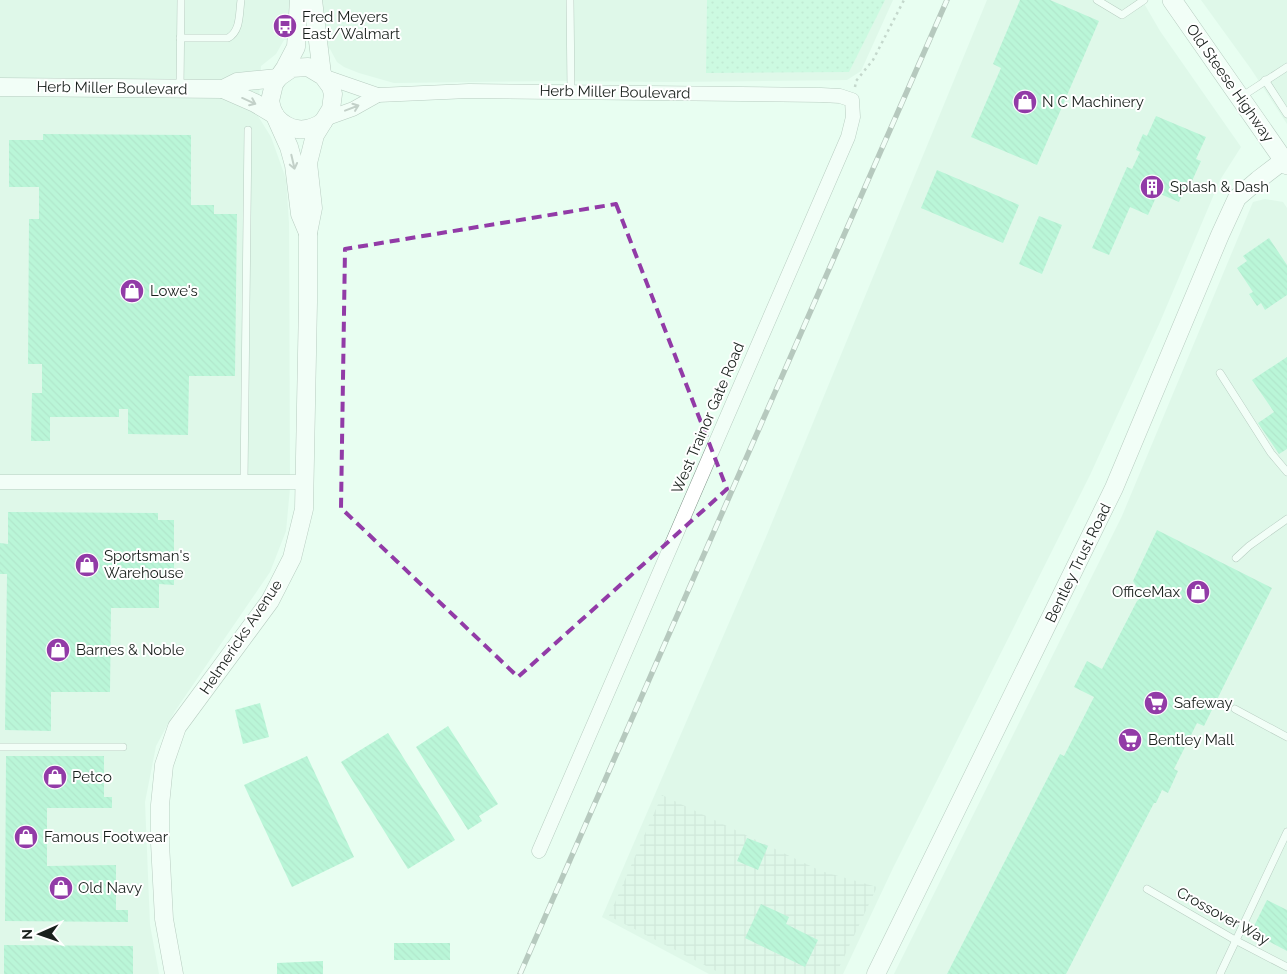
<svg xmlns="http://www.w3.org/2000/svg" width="1287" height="974" viewBox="0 0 1287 974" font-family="Raleway,sans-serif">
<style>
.built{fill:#d4f2e1}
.industrial{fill:url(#industrial-grid)}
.grass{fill:url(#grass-dots)}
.building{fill:url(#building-back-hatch)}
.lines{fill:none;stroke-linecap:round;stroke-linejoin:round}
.service-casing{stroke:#7f9388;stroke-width:8}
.minor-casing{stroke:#7f9388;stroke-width:15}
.tertiary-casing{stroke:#7f9388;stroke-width:19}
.secondary-casing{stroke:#7f9388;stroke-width:20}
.path{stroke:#9aaba1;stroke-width:2.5;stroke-dasharray:2.5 4;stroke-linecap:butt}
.service{stroke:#fff;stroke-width:7}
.minor{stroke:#fff;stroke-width:14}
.tertiary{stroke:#fff;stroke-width:18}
.secondary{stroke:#fff;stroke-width:19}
.rail-casing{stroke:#7b8981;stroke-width:5.5}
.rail{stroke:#fff;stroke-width:4;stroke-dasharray:11;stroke-linecap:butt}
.oneway{stroke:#989b99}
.marked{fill:none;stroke:#923ba7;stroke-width:4;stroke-dasharray:10 6;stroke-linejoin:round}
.labels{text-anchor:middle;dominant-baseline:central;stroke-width:4;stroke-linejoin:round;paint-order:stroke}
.poi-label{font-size:15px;fill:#19201c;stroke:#fff;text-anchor:start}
.street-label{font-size:15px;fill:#19201c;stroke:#fff}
</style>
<defs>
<pattern id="industrial-grid" width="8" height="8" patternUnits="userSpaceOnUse" patternTransform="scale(1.25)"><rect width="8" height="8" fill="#d4f2e1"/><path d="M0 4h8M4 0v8" fill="none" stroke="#b5cfc0"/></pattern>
<pattern id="grass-dots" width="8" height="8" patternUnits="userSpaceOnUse" patternTransform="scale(1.25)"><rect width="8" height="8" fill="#abf6cf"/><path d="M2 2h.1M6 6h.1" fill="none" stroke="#93d3b1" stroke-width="1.8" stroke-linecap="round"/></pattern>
<pattern id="building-back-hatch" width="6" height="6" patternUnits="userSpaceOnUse" patternTransform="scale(1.25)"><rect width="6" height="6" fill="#83eebb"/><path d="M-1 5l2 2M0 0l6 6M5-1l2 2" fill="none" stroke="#71cca0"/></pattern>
</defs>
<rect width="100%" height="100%" fill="#e8fef1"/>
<g class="built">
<polygon points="0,0 893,0 861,71 847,80 672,82 550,81 394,83 359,73 344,67 337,62 330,49 318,41 284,40 276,54 261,66 258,116 271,137 286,179 289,223 290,488 286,531 270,572 175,711 156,746 145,802 150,925 159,974 0,974"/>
<polygon points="987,0 1142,0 1160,31 1241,147 1220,180 1160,322 1090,475 893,868 843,974 709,974 602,917 766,537"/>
<polygon points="1201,0 1287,0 1287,124 1251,69"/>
<polygon points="1265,199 1283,202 1287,208 1287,974 894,974 1122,516 1253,202"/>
</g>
<polygon class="industrial" points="662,795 821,871 877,887 836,974 722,974 609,916"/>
<polygon class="grass" points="707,0 885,0 849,72 706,73"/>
<g class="building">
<polygon points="1020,0 1050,0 1099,21 1037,165 971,137 1001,68 993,64"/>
<polygon points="1156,116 1206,137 1196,159 1201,161 1192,181 1189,179 1179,202 1158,193 1148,215 1130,207 1109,255 1092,248 1127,167 1132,169 1140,152 1136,150 1143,134 1147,136"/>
<polygon points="43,134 191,135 191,205 214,205 214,214 237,214 235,376 189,376 188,435 128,434 128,409 119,409 119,417 50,417 50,441 31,441 32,393 42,393 42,364 28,364 29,219 39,219 39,187 9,187 9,140 43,140"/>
<polygon points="937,170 1019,205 1003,243 921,208"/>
<polygon points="1039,216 1062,225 1042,274 1019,264"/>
<polygon points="1269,238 1287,265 1287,295 1265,310 1261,303 1257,306 1249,294 1253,292 1237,268 1247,261 1243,256"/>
<polygon points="1287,357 1287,449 1279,454 1258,423 1274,412 1252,380"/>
<polygon points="8,512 158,513 158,520 174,520 174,585 159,584 159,608 111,608 110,692 51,692 51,731 5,730 7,574 0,574 0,543 8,544"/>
<polygon points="1157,530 1272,588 1204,726 1197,723 1174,769 1178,771 1168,793 1162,790 1156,803 1154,803 1066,974 947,974 1060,754 1064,756 1094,697 1074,687 1087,661 1102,669 1137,601 1143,596 1133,581"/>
<polygon points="260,703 269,737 243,744 235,710"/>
<polygon points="448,726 498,804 479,816 482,821 468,830 416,747"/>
<polygon points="388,733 455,840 408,869 341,762"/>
<polygon points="6,756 104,756 104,797 112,797 112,808 47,808 47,866 116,865 116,910 128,910 128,922 5,921"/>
<polygon points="307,756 354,857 292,887 244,785"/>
<polygon points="747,838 768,846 758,870 737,861"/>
<polygon points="1267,900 1287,910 1287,951 1251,932"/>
<polygon points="761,904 789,917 786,924 818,940 805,967 745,938"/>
<rect x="394" y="943" width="56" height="17"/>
<polygon points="4,945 133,946 133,974 4,974"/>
<polygon points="323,961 323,974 277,974 277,963"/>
</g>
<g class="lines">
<g class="service-casing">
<g id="service">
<polyline points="570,0 571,91"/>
<polyline points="1097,0 1122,15 1144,0"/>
<path d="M180,38H228C241,31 239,13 241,0"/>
<polyline points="1265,80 1287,114"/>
<polyline points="180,89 181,0"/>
<polyline points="1241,97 1287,67"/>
<polyline points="1220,373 1271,453 1287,472"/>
<polyline points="244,482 248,130"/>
<polyline points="1236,558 1249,546 1287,519"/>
<polyline points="1235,709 1287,737"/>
<polyline points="0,747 123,747"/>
<polyline points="1147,889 1235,940 1287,967"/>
<polyline points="1220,974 1287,832"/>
</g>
</g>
<g class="minor-casing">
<g id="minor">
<polyline points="323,76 378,95 469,91 821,95 840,96 852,100 853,117 848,137 539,851"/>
<polyline points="325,119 353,109 378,95"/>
<polyline points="0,482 305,482"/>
</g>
</g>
<g class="tertiary-casing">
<g id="tertiary">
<polyline points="299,0 296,47 285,68 274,84 270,101 272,109 289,147 294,165 300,214 308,233"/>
<polyline points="313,0 322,74"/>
<polyline points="0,87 223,89 237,82 278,78"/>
<polyline points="223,89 255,103 275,115"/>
<path d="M276,117C289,132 307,133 323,122"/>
<polyline points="174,974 164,919 160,843 160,805 164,765 177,727 270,601 292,558 304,509 308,302 308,233 313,208 308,163 315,135 331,109 333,94 331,87 323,76 308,67 292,68 279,77"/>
<polyline points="876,974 1114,488 1220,235 1237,198 1258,180 1284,160"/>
</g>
</g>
<g class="secondary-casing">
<polyline id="secondary" points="1172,0 1287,165"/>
</g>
<polyline class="path" points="855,87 856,81 873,60 904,0"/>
<use href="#service" class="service"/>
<use href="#minor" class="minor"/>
<use href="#tertiary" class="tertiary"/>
<use href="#secondary" class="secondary"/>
<g class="rail-casing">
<polyline id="rail" points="520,974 947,0"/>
</g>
<use href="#rail" class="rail"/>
</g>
<defs><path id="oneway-shaft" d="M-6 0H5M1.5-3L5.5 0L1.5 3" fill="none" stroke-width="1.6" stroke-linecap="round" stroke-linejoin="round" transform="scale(1.25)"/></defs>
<g class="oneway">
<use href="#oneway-shaft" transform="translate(249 101) rotate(24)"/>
<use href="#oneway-shaft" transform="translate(352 108) rotate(-21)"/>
<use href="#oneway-shaft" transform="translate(293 162) rotate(77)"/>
</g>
<path d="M0 0H1287V974H0ZM616,204L727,489L518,677L341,508L345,249Z" fill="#e8fef1" fill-opacity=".55" fill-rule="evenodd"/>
<path class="marked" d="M616,204L727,489L518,677L341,508L345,249Z"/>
<defs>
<g id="bus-disc" transform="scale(1.25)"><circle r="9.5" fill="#923ba7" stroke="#fff"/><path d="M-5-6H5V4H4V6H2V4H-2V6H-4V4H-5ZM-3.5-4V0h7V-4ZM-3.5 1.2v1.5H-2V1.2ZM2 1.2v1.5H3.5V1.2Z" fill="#fff"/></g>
<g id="shop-disc" transform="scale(1.25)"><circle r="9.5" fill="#923ba7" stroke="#fff"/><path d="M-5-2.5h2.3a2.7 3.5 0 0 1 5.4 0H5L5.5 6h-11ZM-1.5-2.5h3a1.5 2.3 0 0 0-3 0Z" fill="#fff"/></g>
<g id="building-disc" transform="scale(1.25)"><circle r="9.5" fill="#923ba7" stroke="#fff"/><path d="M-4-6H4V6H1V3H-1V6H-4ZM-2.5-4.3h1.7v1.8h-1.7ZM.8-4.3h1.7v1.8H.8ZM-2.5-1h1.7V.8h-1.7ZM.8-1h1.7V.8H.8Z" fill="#fff"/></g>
<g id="supermarket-disc" transform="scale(1.25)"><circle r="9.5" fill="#923ba7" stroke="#fff"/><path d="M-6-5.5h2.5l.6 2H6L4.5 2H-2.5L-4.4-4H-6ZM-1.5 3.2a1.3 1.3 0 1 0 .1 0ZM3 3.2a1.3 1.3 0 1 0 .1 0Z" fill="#fff"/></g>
</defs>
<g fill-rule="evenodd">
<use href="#bus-disc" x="285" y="26"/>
<use href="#shop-disc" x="1025" y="102"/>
<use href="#building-disc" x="1152" y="187"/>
<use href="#shop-disc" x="132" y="291"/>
<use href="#shop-disc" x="87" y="565"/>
<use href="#shop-disc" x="1198" y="592"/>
<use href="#shop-disc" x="58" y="650"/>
<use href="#supermarket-disc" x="1156" y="703"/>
<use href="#supermarket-disc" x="1130" y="740"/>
<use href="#shop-disc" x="55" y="777"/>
<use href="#shop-disc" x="26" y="837"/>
<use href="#shop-disc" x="61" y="888"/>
</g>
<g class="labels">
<g class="poi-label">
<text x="302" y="17">Fred Meyers<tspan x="302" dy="17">East/Walmart</tspan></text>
<text x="1042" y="102">N C Machinery</text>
<text x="1170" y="187">Splash &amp; Dash</text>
<text x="150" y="291">Lowe's</text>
<text x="104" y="556">Sportsman's<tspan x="104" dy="17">Warehouse</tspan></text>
<text x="1180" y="592" text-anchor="end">OfficeMax</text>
<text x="76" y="650">Barnes &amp; Noble</text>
<text x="1174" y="703">Safeway</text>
<text x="1148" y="740">Bentley Mall</text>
<text x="72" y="777">Petco</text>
<text x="44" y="837">Famous Footwear</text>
<text x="78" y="888">Old Navy</text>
</g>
<g class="street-label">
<text transform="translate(1230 83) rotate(55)">Old Steese Highway</text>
<text transform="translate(112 88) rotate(1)">Herb Miller Boulevard</text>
<text transform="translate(615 92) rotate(1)">Herb Miller Boulevard</text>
<text transform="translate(708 418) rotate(-67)">West Trainor Gate Road</text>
<text transform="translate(1078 563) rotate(-64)">Bentley Trust Road</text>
<text transform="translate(241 637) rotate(-56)">Helmericks Avenue</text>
<text transform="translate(1223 916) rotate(29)">Crossover Way</text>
</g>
</g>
<g transform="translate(40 934) rotate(268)" stroke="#ffffff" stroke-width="4" paint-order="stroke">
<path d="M0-4L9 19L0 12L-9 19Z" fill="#19201c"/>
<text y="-8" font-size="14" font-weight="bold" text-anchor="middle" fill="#19201c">N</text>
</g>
</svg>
